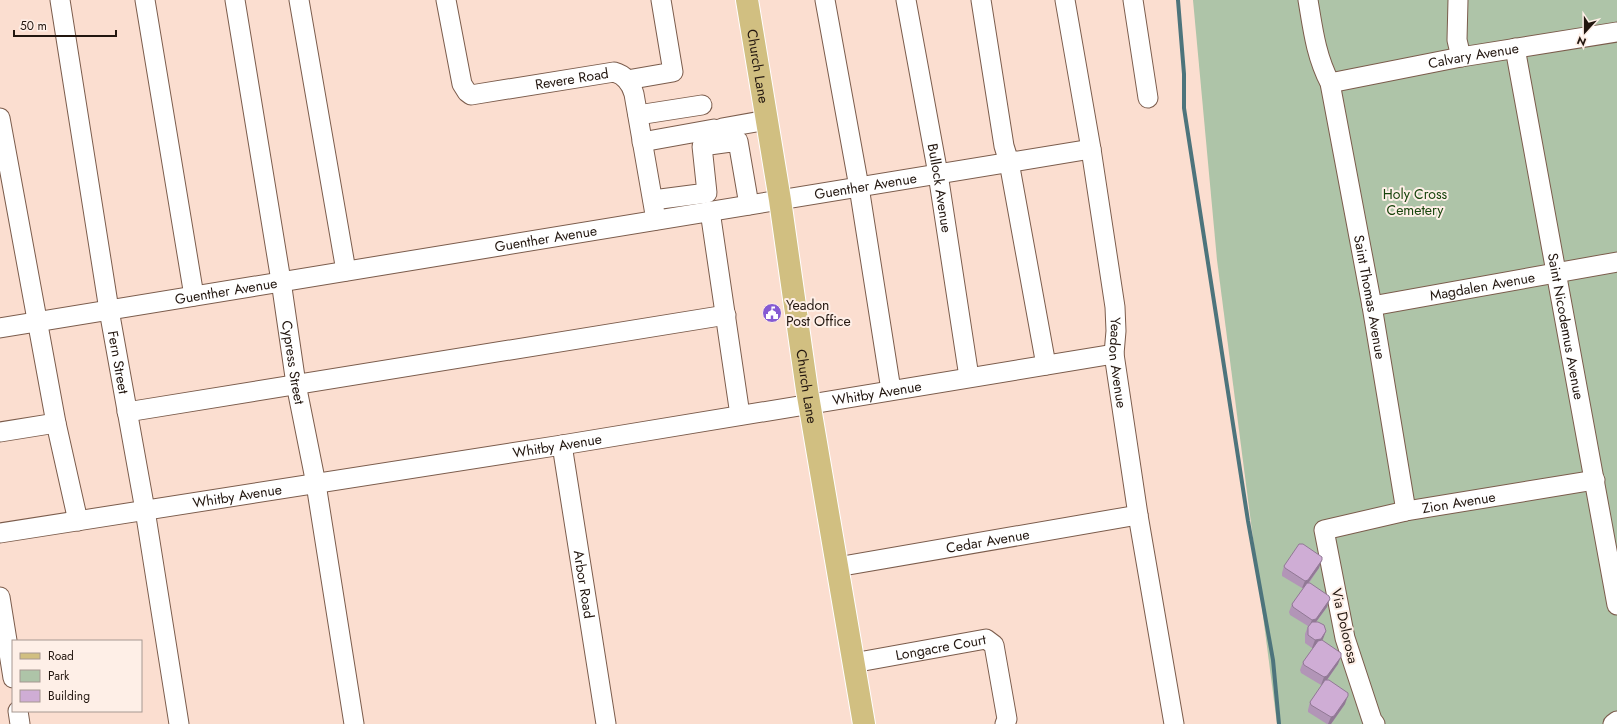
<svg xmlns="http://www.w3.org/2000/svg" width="1617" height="724" viewBox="0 0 1617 724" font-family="Jost,sans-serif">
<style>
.green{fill:#aec4a8}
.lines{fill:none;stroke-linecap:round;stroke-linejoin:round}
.stream{stroke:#4d747c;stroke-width:4}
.minor-casing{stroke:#7b5c4c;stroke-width:21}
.major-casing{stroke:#fff;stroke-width:24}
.minor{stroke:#fff;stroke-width:19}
.major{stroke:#d1bf81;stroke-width:22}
.wall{fill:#b295b7}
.shaded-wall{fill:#917995}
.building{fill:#cfadd5;stroke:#917995}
.labels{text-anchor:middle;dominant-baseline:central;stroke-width:4;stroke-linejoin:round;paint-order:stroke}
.street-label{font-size:14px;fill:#22160f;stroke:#feefe7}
.park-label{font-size:14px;fill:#18440c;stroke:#feefe7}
.poi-label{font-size:14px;fill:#22160f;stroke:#feefe7;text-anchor:start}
</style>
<rect width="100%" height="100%" fill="#fbded0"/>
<polygon class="green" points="1193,0 1617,0 1617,724 1277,724 1217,260"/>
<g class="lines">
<polyline class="stream" points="1178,0 1184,74 1184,108 1248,521 1273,660 1279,724"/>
<g class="minor-casing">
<g id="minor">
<path id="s1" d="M60,0L109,310L145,510L179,724"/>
<polyline points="145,0 194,296"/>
<path id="s2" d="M235,0L281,281L296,384L316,484L354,724"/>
<polyline points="299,0 346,271"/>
<path id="s3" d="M446,0L462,84L467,92L471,95L614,72C625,75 631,83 634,94L656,220"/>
<polyline points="825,0 859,187 891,390"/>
<path id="s4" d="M906,0L938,174L969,377"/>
<polyline points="981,0 1004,146 1009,162 1046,365"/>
<path id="s5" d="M1065,0L1091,149L1115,307L1116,331L1114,354L1138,515L1174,724"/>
<polyline points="1133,0 1148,98"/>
<path id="s6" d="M1308,0C1313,30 1316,56 1330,83L1372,306L1406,511"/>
<polyline points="1458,0 1457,40 1461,57"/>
<path id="s7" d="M1515,48L1617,605"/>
<polyline points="627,80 673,72 661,0"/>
<path id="s8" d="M1330,83L1461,57L1617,32"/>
<polyline points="638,115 702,105"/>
<polyline points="0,118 56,423 78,521"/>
<polyline points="722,128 767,120"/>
<polyline points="642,142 714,129"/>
<polyline points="653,200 707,193 702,146 738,141 749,205"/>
<polyline points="710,211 740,415"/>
<path id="s9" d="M1372,306L1617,262"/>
<path id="s10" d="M0,328L1091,149"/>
<polyline points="127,412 726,315"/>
<polyline points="0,432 56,423"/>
<path id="s11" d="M562,445L606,724"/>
<path id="s12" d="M0,533L562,445L1114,354"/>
<path id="s13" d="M837,567L1138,515"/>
<polyline points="0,597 13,678"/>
<path id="s14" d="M853,663L986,639L994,645L1007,719L1005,724"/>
<polyline points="18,711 20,724"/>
<path id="s15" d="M1375,724L1372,720L1345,638L1324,530L1406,511L1595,480"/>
<polyline points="1613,724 1617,721"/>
</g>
</g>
<g class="major-casing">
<g id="major">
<path id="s16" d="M747,0L780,200L807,390L864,724"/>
</g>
</g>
<use href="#minor" class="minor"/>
<use href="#major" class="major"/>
</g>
<polygon class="wall" points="1284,566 1319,568 1309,583 1327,607 1316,622 1326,631 1322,640 1338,664 1327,680 1345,704 1331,724 1327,724 1308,712 1308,710 1310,702 1322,685 1321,685 1301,673 1300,670 1303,662 1313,648 1312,648 1305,643 1305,634 1308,626 1290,615 1289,612 1292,604 1303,588 1302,588 1282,576 1282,573"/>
<g class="shaded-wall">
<polygon points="1322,560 1319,568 1305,587 1302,588 1305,581"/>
<polygon points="1330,599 1327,607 1313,626 1309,627 1312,620"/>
<polygon points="1326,631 1323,639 1318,647 1312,648 1315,640"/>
<polygon points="1341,657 1338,664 1324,684 1321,685 1324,677"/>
<polygon points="1348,696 1345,704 1331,724 1328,724 1331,717"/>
</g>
<g class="building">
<polygon points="1299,544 1303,544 1322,557 1322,560 1308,580 1305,581 1285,568 1284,566"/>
<polygon points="1307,583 1310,583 1329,596 1330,599 1316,619 1312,620 1293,607 1292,604"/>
<polygon points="1312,622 1318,622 1324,625 1326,631 1321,639 1315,640 1308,635 1308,627"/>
<polygon points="1322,640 1341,653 1341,657 1327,676 1324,677 1304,665 1303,662 1318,641"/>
<polygon points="1325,680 1329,680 1348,693 1348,696 1334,716 1331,717 1311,705 1310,702"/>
</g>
<defs>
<g id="civic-disc" transform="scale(1)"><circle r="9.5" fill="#855ad3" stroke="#feefe7"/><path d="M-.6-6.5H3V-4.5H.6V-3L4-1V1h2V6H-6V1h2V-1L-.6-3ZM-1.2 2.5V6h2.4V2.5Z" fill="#fff"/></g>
</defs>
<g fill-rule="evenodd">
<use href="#civic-disc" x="772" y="313"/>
</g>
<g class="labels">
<g class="street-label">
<text stroke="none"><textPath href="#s8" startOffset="146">Calvary Avenue</textPath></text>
<text stroke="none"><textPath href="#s16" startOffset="67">Church Lane</textPath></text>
<text stroke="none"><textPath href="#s3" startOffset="202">Revere Road</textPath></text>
<text stroke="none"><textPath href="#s10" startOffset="877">Guenther Avenue</textPath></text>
<text stroke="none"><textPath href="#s4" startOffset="191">Bullock Avenue</textPath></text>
<text stroke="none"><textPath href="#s10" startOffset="553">Guenther Avenue</textPath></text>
<text stroke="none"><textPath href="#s9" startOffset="112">Magdalen Avenue</textPath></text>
<text stroke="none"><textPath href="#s10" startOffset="229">Guenther Avenue</textPath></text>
<text stroke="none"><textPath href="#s6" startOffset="304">Saint Thomas Avenue</textPath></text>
<text stroke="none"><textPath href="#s7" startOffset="283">Saint Nicodemus Avenue</textPath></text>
<text stroke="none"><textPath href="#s1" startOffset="367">Fern Street</textPath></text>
<text stroke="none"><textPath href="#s2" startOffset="367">Cypress Street</textPath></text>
<text stroke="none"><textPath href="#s5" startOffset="367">Yeadon Avenue</textPath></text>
<text stroke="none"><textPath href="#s16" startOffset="391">Church Lane</textPath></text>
<text stroke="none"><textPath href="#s12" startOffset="888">Whitby Avenue</textPath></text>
<text stroke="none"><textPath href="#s12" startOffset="564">Whitby Avenue</textPath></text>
<text stroke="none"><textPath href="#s12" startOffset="240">Whitby Avenue</textPath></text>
<text stroke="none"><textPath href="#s15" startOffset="339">Zion Avenue</textPath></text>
<text stroke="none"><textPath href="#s13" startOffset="153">Cedar Avenue</textPath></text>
<text stroke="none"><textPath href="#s11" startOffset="141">Arbor Road</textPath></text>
<text transform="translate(1345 626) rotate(77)">Via Dolorosa</text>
<text stroke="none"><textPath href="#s14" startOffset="89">Longacre Court</textPath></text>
</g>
<g class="park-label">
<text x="1415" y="194">Holy Cross<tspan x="1415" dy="16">Cemetery</tspan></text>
</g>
<g class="poi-label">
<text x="786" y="305">Yeadon<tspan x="786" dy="16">Post Office</tspan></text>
</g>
</g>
<rect x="12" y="640" width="130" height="72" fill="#feefe7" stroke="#a69891"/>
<rect x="20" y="653" width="20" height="6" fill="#d1bf81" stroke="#a69891"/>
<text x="48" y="660" font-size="12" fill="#22160f">Road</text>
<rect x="20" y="670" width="20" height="12" fill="#aec4a8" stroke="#a69891"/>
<text x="48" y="680" font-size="12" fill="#22160f">Park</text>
<rect x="20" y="690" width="20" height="12" fill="#cfadd5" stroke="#a69891"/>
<text x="48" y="700" font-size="12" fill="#22160f">Building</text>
<g transform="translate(1585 32) rotate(201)" stroke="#feefe7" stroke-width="3" paint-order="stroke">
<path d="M0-3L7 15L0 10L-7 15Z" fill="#22160f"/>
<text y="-6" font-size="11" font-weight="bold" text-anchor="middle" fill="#22160f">N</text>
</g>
<path d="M14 30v6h102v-6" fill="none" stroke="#22160f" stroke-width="2"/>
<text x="20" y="30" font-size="12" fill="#22160f" stroke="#feefe7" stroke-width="3" paint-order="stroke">50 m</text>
</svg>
